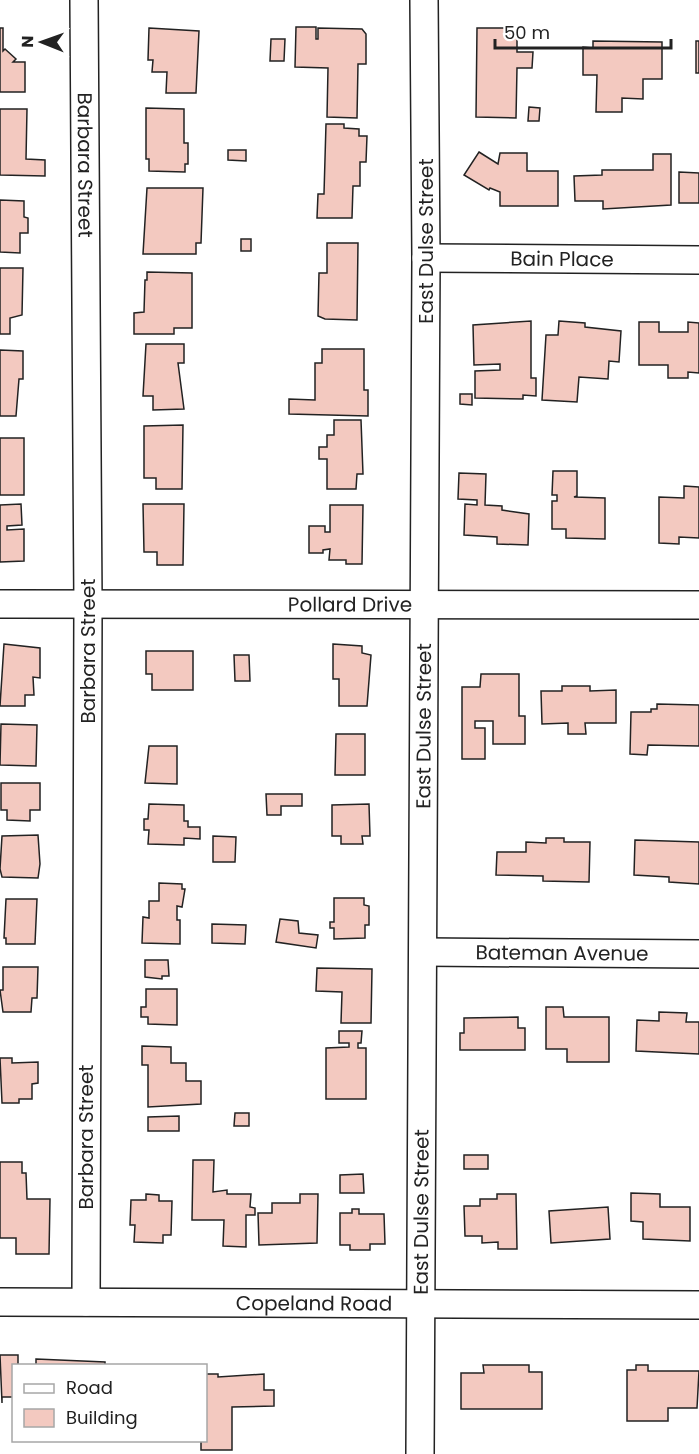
<svg xmlns="http://www.w3.org/2000/svg" width="699" height="1454" viewBox="0 0 699 1454" font-family="Poppins,sans-serif">
<style>
.building{fill:#f3c9c0;stroke:#222;stroke-width:1.5}
.lines{fill:none;stroke-linecap:round;stroke-linejoin:round}
.minor-casing{stroke:#222;stroke-width:30}
.minor{stroke:#fff;stroke-width:27}
.labels{text-anchor:middle;dominant-baseline:central;stroke-width:4.5;stroke-linejoin:round;paint-order:stroke}
.street-label{font-size:20px;fill:#222;stroke:#fff}
</style>
<rect width="100%" height="100%" fill="#fff"/>
<g class="building">
<polygon points="296,27 316,27 316,39 318,39 318,28 362,29 366,34 366,64 358,64 357,118 327,117 328,68 295,67"/>
<polygon points="0,28 3,28 3,51 5,49 16,59 13,62 25,62 25,92 0,92"/>
<polygon points="149,28 199,31 196,93 166,93 167,72 152,72 153,60 148,60"/>
<polygon points="477,28 517,28 517,52 533,52 532,68 517,68 516,118 476,117"/>
<polygon points="271,39 285,39 284,61 270,61"/>
<polygon points="593,41 662,42 662,79 643,79 643,99 622,98 622,112 596,112 597,75 583,75 583,47 593,48"/>
<rect x="696" y="41" width="3" height="32"/>
<polygon points="529,107 540,108 539,121 528,121"/>
<polygon points="146,108 184,109 184,143 188,143 188,164 185,164 185,172 149,171 149,159 146,159"/>
<polygon points="0,109 27,109 26,159 45,160 45,176 0,175"/>
<polygon points="326,124 344,124 344,128 359,129 359,136 367,136 366,162 360,162 360,186 353,186 352,218 317,218 318,194 324,194"/>
<polygon points="228,150 246,150 246,161 228,160"/>
<polygon points="479,152 498,164 500,153 527,153 527,171 558,171 558,206 500,206 500,192 490,188 489,190 464,175"/>
<polygon points="653,154 671,154 671,205 603,209 603,201 575,201 574,176 602,175 602,170 653,170"/>
<polygon points="679,172 699,173 699,203 679,203"/>
<polygon points="147,188 203,188 201,243 196,243 196,254 143,254"/>
<polygon points="0,200 24,201 24,217 28,218 28,233 20,233 20,253 0,252"/>
<rect x="241" y="239" width="10" height="12"/>
<polygon points="327,243 358,243 357,320 325,319 318,316 319,273 327,273"/>
<polygon points="0,268 23,268 22,315 10,318 10,334 0,334"/>
<polygon points="147,272 192,273 192,328 174,328 174,334 134,334 134,313 144,312 145,280 147,280"/>
<polygon points="531,321 531,378 536,378 536,396 523,395 523,399 475,398 475,371 500,370 500,364 474,365 473,325"/>
<polygon points="559,321 585,323 585,327 621,331 619,362 609,361 608,379 579,377 577,402 542,400 546,335 558,335"/>
<polygon points="639,322 659,322 659,332 688,332 688,322 699,323 699,373 688,372 688,378 668,378 668,365 639,365"/>
<polygon points="146,344 184,344 184,363 178,363 184,409 153,410 153,396 143,396"/>
<polygon points="322,349 364,349 364,390 368,390 368,416 289,414 289,399 315,400 315,363 322,363"/>
<polygon points="0,350 23,351 23,379 19,379 16,416 0,416"/>
<polygon points="460,394 472,394 472,405 460,404"/>
<polygon points="334,420 361,420 363,474 357,474 356,489 327,489 327,459 319,459 319,447 327,447 327,435 334,435"/>
<polygon points="183,425 182,489 156,489 156,478 144,478 144,426"/>
<rect x="0" y="438" width="24" height="57"/>
<polygon points="553,471 577,471 577,496 574,497 605,498 605,539 566,538 566,529 552,529 552,501 557,501 557,495 552,495"/>
<polygon points="459,473 486,474 485,505 502,506 502,510 529,514 528,545 497,544 497,537 464,535 465,504 477,505 477,500 458,499"/>
<polygon points="684,486 699,487 699,538 679,537 679,544 659,543 659,497 684,498"/>
<polygon points="21,504 22,525 7,526 7,530 24,529 24,561 0,562 0,505"/>
<polygon points="143,504 184,504 183,565 157,565 157,552 144,552"/>
<polygon points="330,505 363,505 362,564 346,564 346,560 329,560 330,549 323,550 323,553 309,553 309,526 325,526 325,532 330,532"/>
<polygon points="4,644 40,648 40,678 33,677 34,695 25,695 25,706 0,706"/>
<polygon points="333,644 362,646 362,653 371,655 367,706 339,706 339,679 333,679"/>
<polygon points="146,651 193,651 193,690 152,690 152,674 146,674"/>
<polygon points="234,655 249,655 250,681 235,681"/>
<polygon points="481,674 519,674 519,716 525,716 525,744 493,744 493,721 475,721 475,728 485,728 485,759 462,759 462,687 480,687"/>
<polygon points="562,686 590,686 590,691 616,690 616,723 585,723 586,734 568,734 568,723 542,724 541,691 562,691"/>
<polygon points="657,704 699,705 699,746 648,745 647,755 630,754 631,712 651,712 651,709 657,709"/>
<polygon points="1,724 37,725 36,766 0,765"/>
<polygon points="336,734 365,734 365,775 335,775"/>
<polygon points="149,746 177,746 177,784 145,783"/>
<polygon points="1,783 40,783 40,810 30,810 30,821 7,820 7,810 1,810"/>
<polygon points="266,794 302,794 302,806 281,806 281,815 267,815"/>
<polygon points="149,804 184,805 184,821 188,821 188,827 200,827 200,839 184,838 184,845 148,844 149,830 144,830 144,819 148,819"/>
<polygon points="369,804 370,836 362,836 363,844 341,844 341,836 332,836 332,805"/>
<polygon points="38,835 40,864 38,878 2,877 0,869 2,836"/>
<polygon points="213,836 236,837 235,862 213,862"/>
<polygon points="546,838 564,838 564,842 590,842 589,882 543,881 543,876 496,875 497,852 526,852 526,842 546,843"/>
<polygon points="635,840 699,842 699,884 669,882 669,877 634,875"/>
<polygon points="159,883 182,884 182,889 185,889 182,907 177,906 177,920 180,920 180,944 142,943 143,917 149,918 149,901 159,901"/>
<polygon points="334,898 364,898 364,905 369,906 369,925 365,925 365,938 334,939 334,928 330,928 330,922 334,922"/>
<polygon points="6,899 37,899 35,944 6,944 6,938 4,938"/>
<polygon points="280,919 298,921 299,933 318,935 316,948 276,942"/>
<polygon points="212,924 246,925 245,944 212,943"/>
<polygon points="145,960 168,960 169,976 162,976 162,979 145,977"/>
<polygon points="3,967 38,967 37,998 32,998 31,1012 3,1012 0,990 3,990"/>
<polygon points="317,968 372,969 371,1023 341,1023 342,992 316,991"/>
<polygon points="146,989 177,989 177,1025 148,1024 148,1017 141,1017 141,1007 146,1007"/>
<polygon points="546,1007 563,1007 564,1017 609,1017 609,1062 567,1062 567,1049 546,1049"/>
<polygon points="659,1012 687,1013 686,1022 699,1022 699,1054 636,1051 637,1020 659,1021"/>
<polygon points="518,1017 518,1028 525,1028 525,1050 460,1050 460,1033 464,1033 464,1018"/>
<polygon points="339,1031 362,1031 361,1043 358,1043 358,1048 366,1048 366,1099 326,1099 326,1048 349,1047 349,1043 339,1043"/>
<polygon points="142,1046 171,1047 171,1063 186,1063 186,1081 201,1081 201,1104 148,1107 148,1065 142,1065"/>
<polygon points="0,1058 12,1058 12,1063 38,1062 38,1083 32,1084 32,1099 19,1099 19,1103 2,1103"/>
<polygon points="235,1113 249,1113 249,1126 234,1126"/>
<polygon points="179,1116 179,1131 148,1131 148,1117"/>
<rect x="464" y="1155" width="24" height="14"/>
<polygon points="193,1160 214,1160 213,1192 227,1190 227,1194 251,1194 250,1207 255,1208 255,1215 246,1215 246,1247 223,1246 224,1220 192,1220"/>
<polygon points="0,1162 22,1162 22,1173 26,1173 27,1199 50,1199 49,1254 16,1254 16,1238 0,1238"/>
<polygon points="363,1174 364,1193 340,1193 340,1175"/>
<polygon points="631,1193 660,1194 660,1207 690,1207 690,1241 643,1239 643,1222 631,1221"/>
<polygon points="146,1194 159,1195 159,1201 172,1201 171,1235 163,1235 163,1243 134,1242 135,1225 130,1225 131,1200 146,1200"/>
<polygon points="300,1194 318,1194 317,1243 259,1245 258,1213 272,1213 272,1203 300,1203"/>
<polygon points="497,1194 516,1194 517,1249 498,1249 498,1242 482,1243 482,1236 465,1236 464,1206 480,1206 480,1199 497,1199"/>
<polygon points="608,1207 610,1239 551,1243 549,1211"/>
<polygon points="352,1209 359,1209 359,1214 384,1214 385,1244 370,1244 370,1250 350,1250 350,1245 340,1245 340,1213 352,1213"/>
<polygon points="0,1355 18,1355 18,1366 14,1366 14,1397 2,1397 2,1403"/>
<polygon points="36,1359 105,1362 105,1366 36,1366"/>
<polygon points="483,1365 529,1365 529,1372 542,1372 542,1409 461,1409 461,1373 484,1373"/>
<polygon points="636,1365 648,1365 648,1371 699,1371 697,1408 668,1408 668,1421 627,1421 627,1370 636,1370"/>
<polygon points="206,1374 218,1374 218,1377 264,1374 264,1390 274,1390 274,1406 232,1407 232,1450 201,1450 201,1440 206,1440"/>
</g>
<g class="lines">
<g class="minor-casing">
<g id="minor">
<path id="s1" d="M84,0L88,603L86,1302"/>
<path id="s2" d="M426,258L699,260"/>
<path id="s3" d="M0,604L699,605"/>
<path id="s4" d="M424,952L699,954"/>
<path id="s5" d="M0,1302L699,1305"/>
<path id="s6" d="M420,1454L426,258L424,0"/>
</g>
</g>
<use href="#minor" class="minor"/>
</g>
<g class="labels">
<g class="street-label">
<text stroke="none"><textPath href="#s1" startOffset="165">Barbara Street</textPath></text>
<text transform="translate(426 241) rotate(-90)">East Dulse Street</text>
<text stroke="none"><textPath href="#s2" startOffset="136">Bain Place</textPath></text>
<text stroke="none"><textPath href="#s3" startOffset="350">Pollard Drive</textPath></text>
<text transform="translate(88 651) rotate(-90)">Barbara Street</text>
<text stroke="none"><textPath href="#s6" startOffset="728">East Dulse Street</textPath></text>
<text stroke="none"><textPath href="#s4" startOffset="138">Bateman Avenue</textPath></text>
<text transform="translate(86 1137) rotate(-90)">Barbara Street</text>
<text stroke="none"><textPath href="#s6" startOffset="242">East Dulse Street</textPath></text>
<text stroke="none"><textPath href="#s5" startOffset="314">Copeland Road</textPath></text>
</g>
</g>
<rect x="12" y="1364" width="195" height="78" fill="#ffffff" stroke="#a7a7a7" stroke-width="1.5"/>
<rect x="24" y="1384" width="30" height="9" fill="#ffffff" stroke="#a7a7a7" stroke-width="1.5"/>
<text x="66" y="1394" font-size="18" fill="#222222">Road</text>
<rect x="24" y="1409" width="30" height="18" fill="#f3c9c0" stroke="#a7a7a7" stroke-width="1.5"/>
<text x="66" y="1424" font-size="18" fill="#222222">Building</text>
<g transform="translate(42 42) rotate(271)" stroke="#ffffff" stroke-width="4.5" paint-order="stroke">
<path d="M0-4.5L10 22L0 15L-10 22Z" fill="#222222"/>
<text y="-9" font-size="16" font-weight="bold" text-anchor="middle" fill="#222222">N</text>
</g>
<path d="M495 39v9h176v-9" fill="none" stroke="#222222" stroke-width="3"/>
<text x="504" y="39" font-size="18" fill="#222222" stroke="#ffffff" stroke-width="4.5" paint-order="stroke">50 m</text>
</svg>
